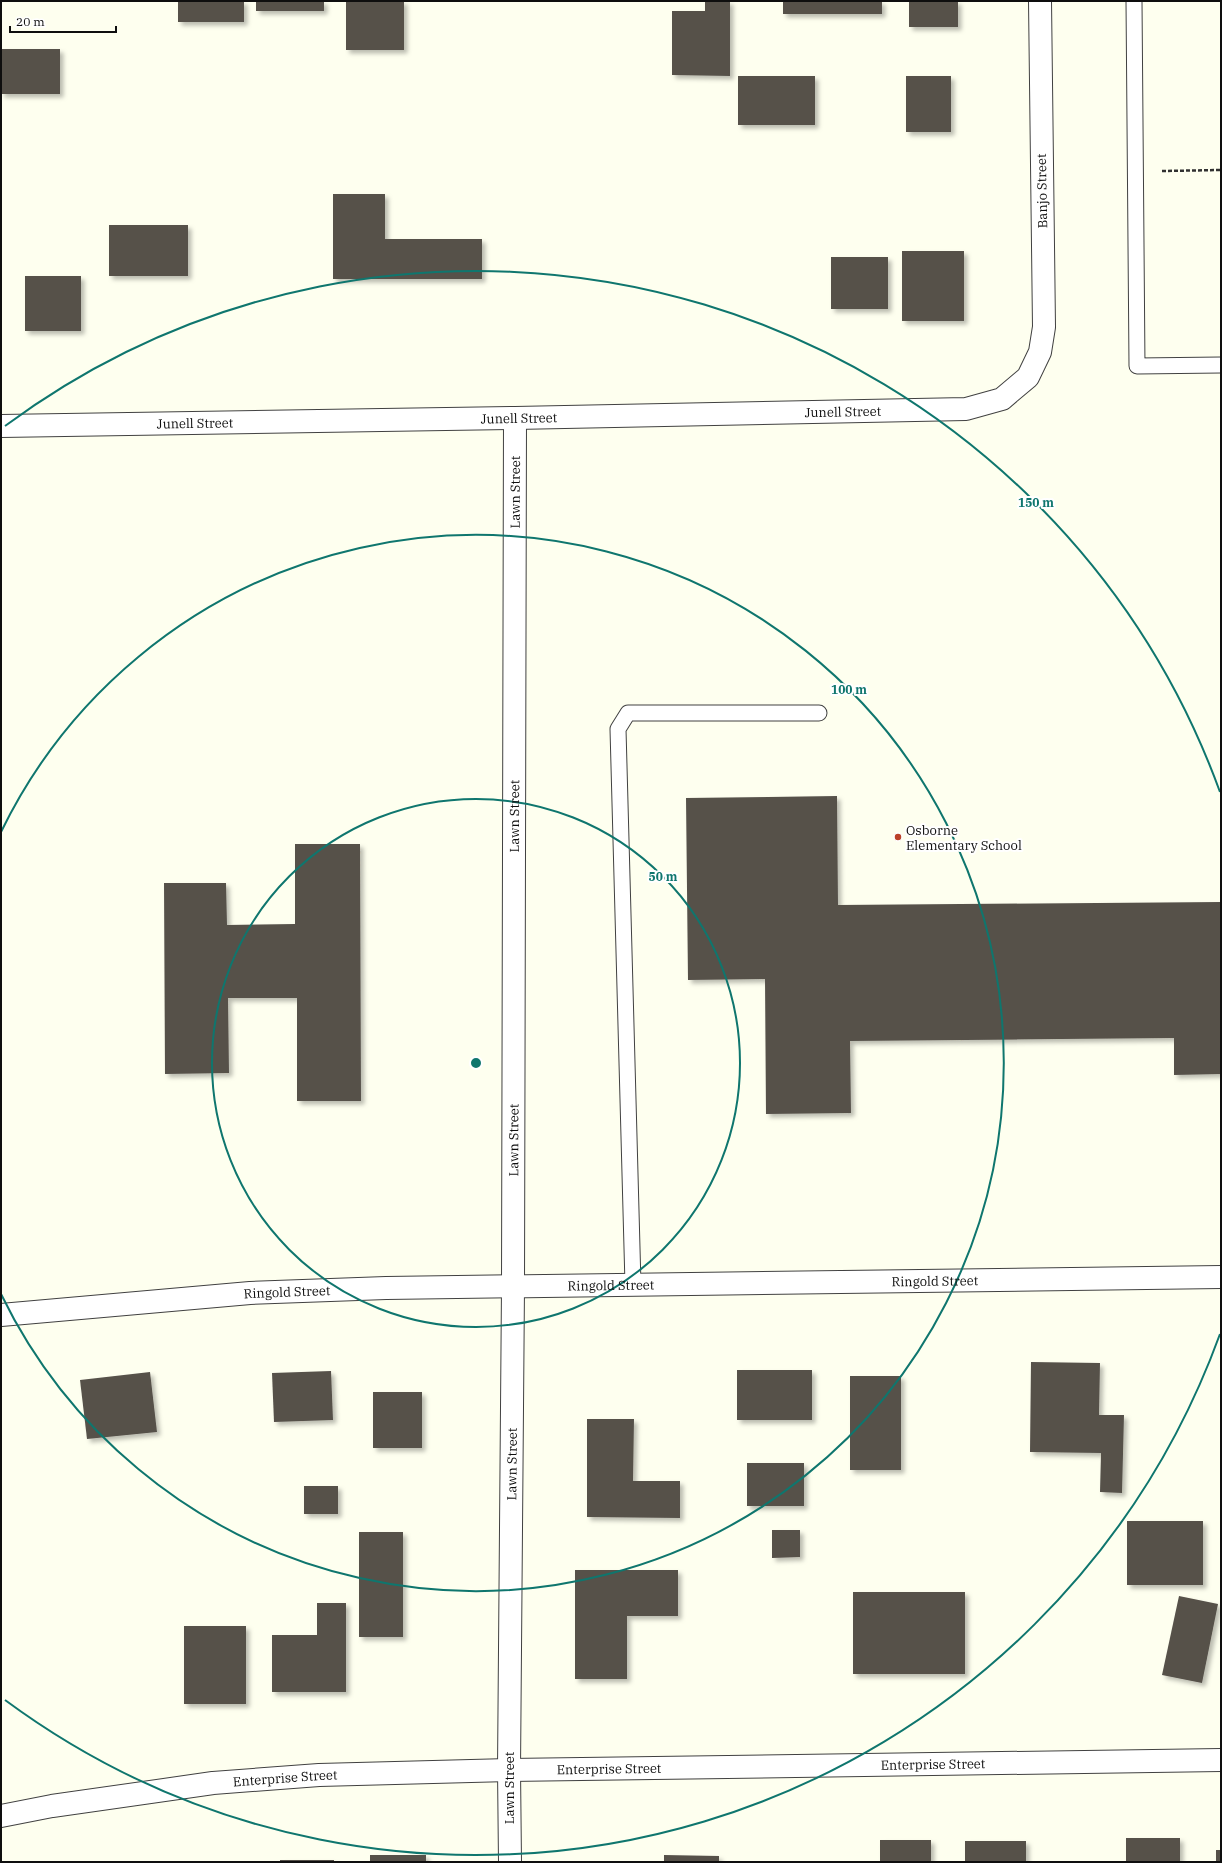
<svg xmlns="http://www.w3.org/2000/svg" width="1222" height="1863" viewBox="0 0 1222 1863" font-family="'IBM Plex Serif',serif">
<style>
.building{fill:#56514a;filter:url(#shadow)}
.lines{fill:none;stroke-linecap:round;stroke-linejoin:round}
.lane-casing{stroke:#414141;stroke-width:17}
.street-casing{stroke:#414141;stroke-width:24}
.path{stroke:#303030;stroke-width:2.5;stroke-dasharray:4 2;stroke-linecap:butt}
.lane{stroke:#fff;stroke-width:15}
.street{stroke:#fff;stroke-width:22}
.ring{fill:none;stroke:#0f766e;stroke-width:2}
.poi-dot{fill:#bb4128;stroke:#fff;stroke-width:1.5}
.labels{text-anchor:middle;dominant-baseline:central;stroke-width:4;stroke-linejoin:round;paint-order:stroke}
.street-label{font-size:13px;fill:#0e0e0e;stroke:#fff}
.poi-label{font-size:13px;fill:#0e0e0e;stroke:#fff;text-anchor:start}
.centre{fill:#0f766e;stroke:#fff;stroke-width:2}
.ring-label{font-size:12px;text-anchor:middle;font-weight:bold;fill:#0f766e;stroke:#fff;stroke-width:4;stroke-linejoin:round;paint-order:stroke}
</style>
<defs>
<filter id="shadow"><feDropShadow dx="3.5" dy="3.5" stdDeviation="2" flood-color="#0004"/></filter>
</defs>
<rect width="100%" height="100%" fill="#feffef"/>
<g class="building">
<rect x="178" y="1" width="66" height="21"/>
<rect x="256" y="1" width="68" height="10"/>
<rect x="346" y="1" width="58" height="49"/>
<polygon points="705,1 730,1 730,76 672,75 672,11 705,11"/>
<rect x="783" y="1" width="99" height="13"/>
<rect x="909" y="1" width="49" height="26"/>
<rect x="1" y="49" width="59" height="45"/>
<rect x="738" y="76" width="77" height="49"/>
<rect x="906" y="76" width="45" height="56"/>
<polygon points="333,194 385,194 385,239 482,239 482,279 333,279"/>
<rect x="109" y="225" width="79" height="51"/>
<rect x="902" y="251" width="62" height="70"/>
<rect x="831" y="257" width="57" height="52"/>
<rect x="25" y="276" width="56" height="55"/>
<polygon points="837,796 838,905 1221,902 1221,1074 1174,1075 1174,1038 850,1041 851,1113 766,1114 765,979 688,980 686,798"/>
<polygon points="295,844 360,844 361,1101 297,1101 297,998 228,998 229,1073 165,1074 164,883 226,883 227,925 295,924"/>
<polygon points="1031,1362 1100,1363 1099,1415 1124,1415 1122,1493 1100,1492 1101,1453 1030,1452"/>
<rect x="737" y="1370" width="75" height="50"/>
<polygon points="331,1371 333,1420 274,1422 272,1373"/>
<polygon points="150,1372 157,1432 87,1439 80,1380"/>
<rect x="850" y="1376" width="51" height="94"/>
<rect x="373" y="1392" width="49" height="56"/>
<polygon points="587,1419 634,1419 633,1481 680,1481 680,1518 587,1517"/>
<rect x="747" y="1463" width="57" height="43"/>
<rect x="304" y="1486" width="34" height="28"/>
<rect x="1127" y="1521" width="76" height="64"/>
<polygon points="772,1530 800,1530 800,1557 772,1558"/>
<rect x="359" y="1532" width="44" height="105"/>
<polygon points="575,1570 678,1570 678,1616 627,1616 627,1679 575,1679"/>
<rect x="853" y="1592" width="112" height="82"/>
<polygon points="1179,1596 1218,1604 1202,1683 1162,1675"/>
<polygon points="317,1603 346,1603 346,1692 272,1692 272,1635 317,1635"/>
<rect x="184" y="1626" width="62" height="78"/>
<rect x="1126" y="1838" width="54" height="24"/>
<rect x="880" y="1840" width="51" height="22"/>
<rect x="965" y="1841" width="61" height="21"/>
<rect x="1216" y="1850" width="5" height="12"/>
<rect x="370" y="1855" width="56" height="7"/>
<polygon points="664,1855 719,1856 719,1862 664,1862"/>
<rect x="280" y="1860" width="54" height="2"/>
</g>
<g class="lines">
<g class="lane-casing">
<g id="lane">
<polyline points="1134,1 1137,366 1221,365"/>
<polyline points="633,1285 618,729 628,713 819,713"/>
</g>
</g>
<g class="street-casing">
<g id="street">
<path id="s1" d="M1,426L515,418L966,409L1002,399L1028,377L1040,352L1044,327L1040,1"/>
<path id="s2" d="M1,1315L250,1293L386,1288L1221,1277"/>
<path id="s3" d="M1,1816L52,1806L213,1783L319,1775L509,1770L1221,1760"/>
<path id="s4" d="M510,1862L509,1770L513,1287L515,418"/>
</g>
</g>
<polyline class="path" points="1162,171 1221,170"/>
<use href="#lane" class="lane"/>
<use href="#street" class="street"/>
</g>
<g class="ring">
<circle cx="476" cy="1063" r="264"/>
<path d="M1 832A528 528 0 1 1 1 1294"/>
<path d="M1220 1334A792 792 0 0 1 5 1700M5 426A792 792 0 0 1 1220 792"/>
</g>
<circle class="poi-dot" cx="898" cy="837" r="4"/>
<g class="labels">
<g class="street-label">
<text transform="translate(1042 191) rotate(-91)">Banjo Street</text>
<text stroke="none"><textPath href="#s1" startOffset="842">Junell Street</textPath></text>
<text stroke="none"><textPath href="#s1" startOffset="518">Junell Street</textPath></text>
<text stroke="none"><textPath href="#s1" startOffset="194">Junell Street</textPath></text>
<text stroke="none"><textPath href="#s4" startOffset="1370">Lawn Street</textPath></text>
<text stroke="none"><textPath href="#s4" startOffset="1046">Lawn Street</textPath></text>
<text stroke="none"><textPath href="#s4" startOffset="722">Lawn Street</textPath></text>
<text stroke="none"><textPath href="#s2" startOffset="935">Ringold Street</textPath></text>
<text stroke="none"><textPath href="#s2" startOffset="611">Ringold Street</textPath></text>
<text stroke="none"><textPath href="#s2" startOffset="287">Ringold Street</textPath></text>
<text stroke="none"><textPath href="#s4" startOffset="398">Lawn Street</textPath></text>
<text stroke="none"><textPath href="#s3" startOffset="935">Enterprise Street</textPath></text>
<text stroke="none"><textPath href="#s3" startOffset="611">Enterprise Street</textPath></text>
<text stroke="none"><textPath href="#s3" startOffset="287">Enterprise Street</textPath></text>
<text transform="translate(509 1788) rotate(-90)">Lawn Street</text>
</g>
<g class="poi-label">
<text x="906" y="830">Osborne<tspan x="906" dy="15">Elementary School</tspan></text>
</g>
</g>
<circle cx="476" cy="1063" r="6" class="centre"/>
<g class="ring-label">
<text x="1036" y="507">150 m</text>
<text x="849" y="694">100 m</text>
<text x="663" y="881">50 m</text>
</g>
<rect width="1222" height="1863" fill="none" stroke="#0e0e0e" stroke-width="4"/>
<path d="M10 26v6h106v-6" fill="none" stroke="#0e0e0e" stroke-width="2"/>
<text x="16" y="26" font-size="12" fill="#0e0e0e" stroke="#ffffff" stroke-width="3" paint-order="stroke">20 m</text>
</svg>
